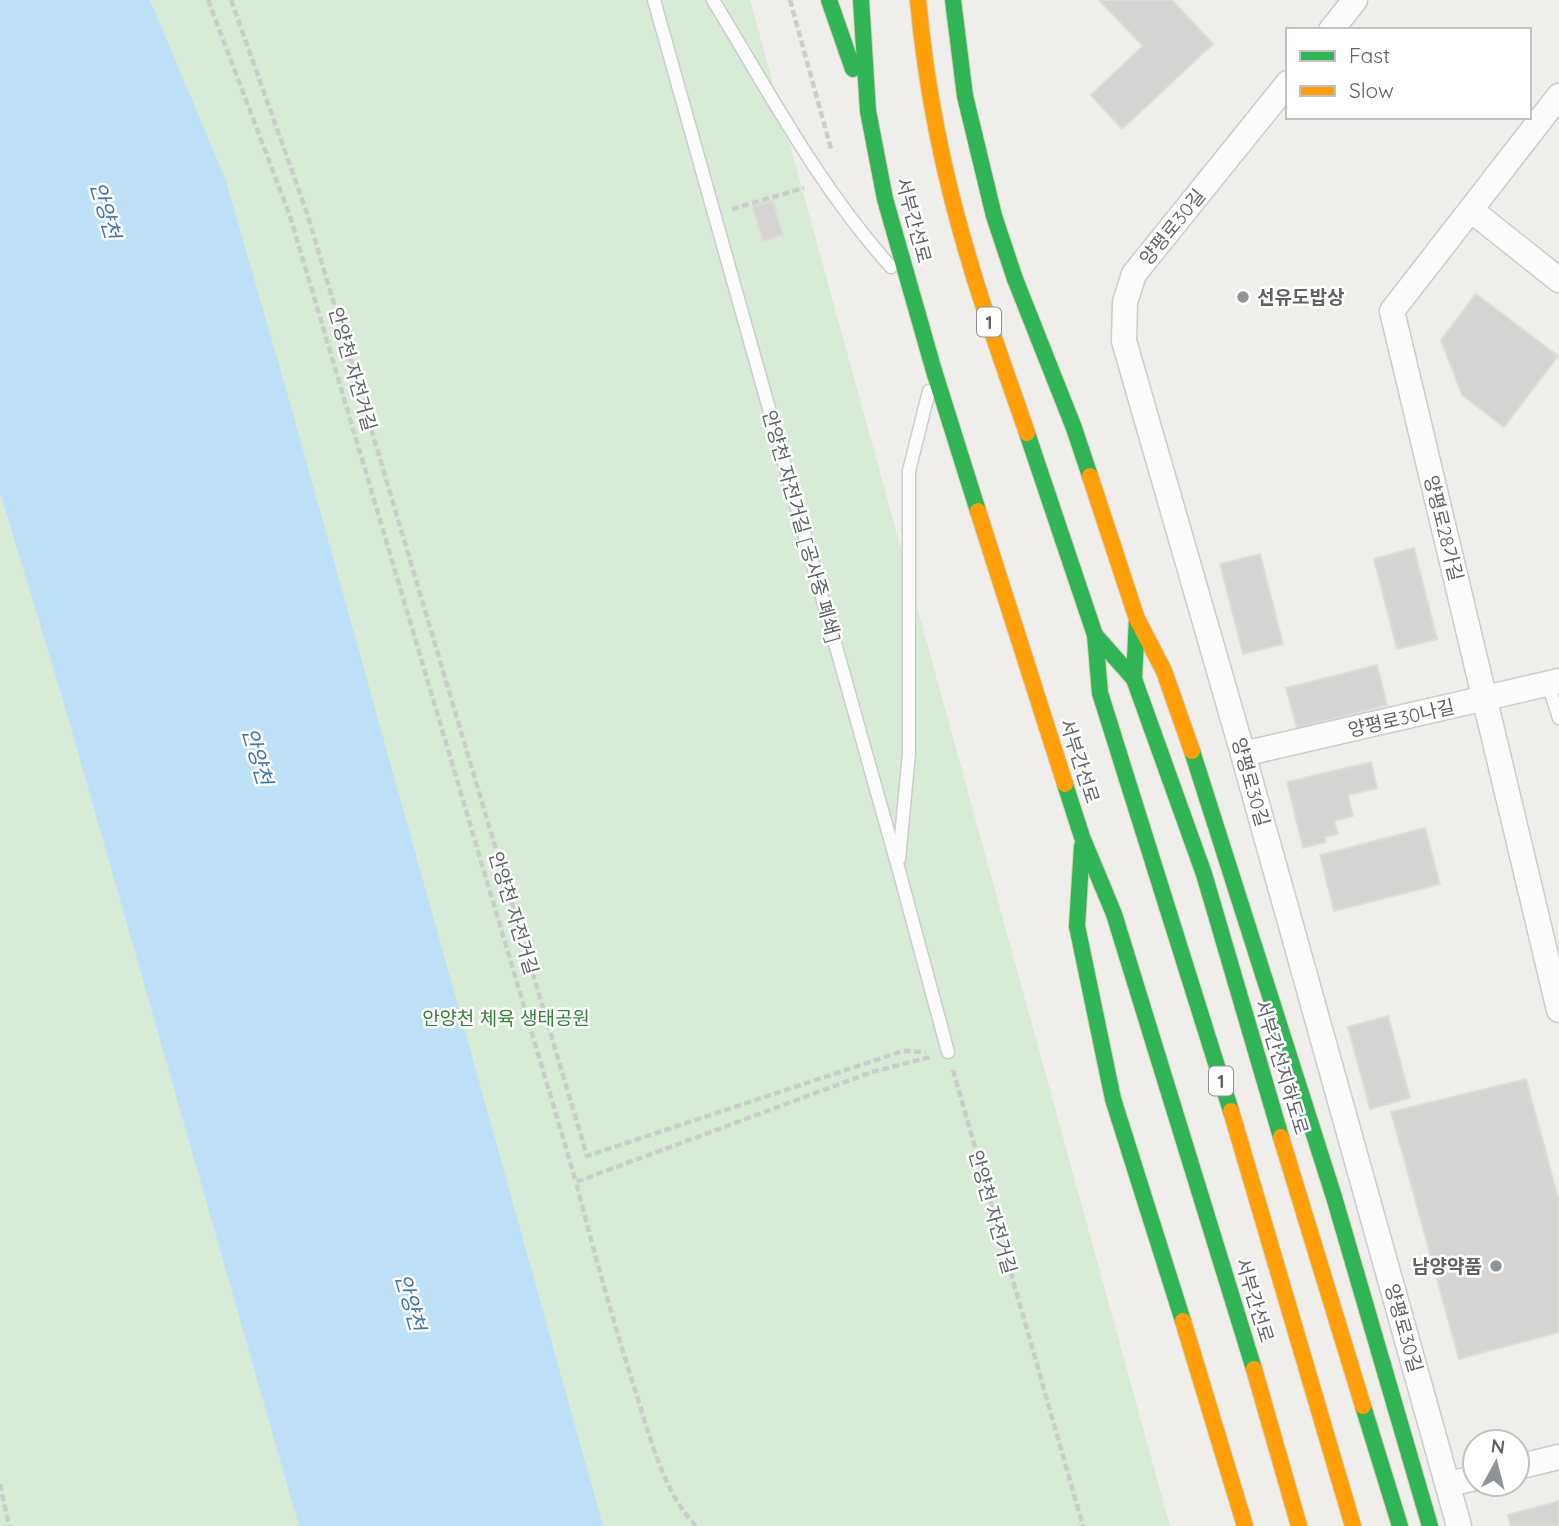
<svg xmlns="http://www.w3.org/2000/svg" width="1559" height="1526" viewBox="0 0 1559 1526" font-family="Quicksand,'Noto Sans KR',sans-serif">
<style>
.green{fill:#d8ebd6}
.water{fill:#bfe0f9}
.building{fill:#d6d5d3;stroke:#deddd9;stroke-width:2}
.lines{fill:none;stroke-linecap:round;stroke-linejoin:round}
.lane-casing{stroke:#cbcccc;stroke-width:15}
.street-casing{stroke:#cbcccc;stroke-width:27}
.fast-casing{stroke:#d7ceb8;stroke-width:18}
.slow-casing{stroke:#d7ceb8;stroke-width:18}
.path{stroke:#cacfcc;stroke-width:4.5;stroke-dasharray:7 3.5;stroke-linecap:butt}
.lane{stroke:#fdfcfc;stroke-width:12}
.street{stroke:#fdfcfc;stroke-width:24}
.fast{stroke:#30b455;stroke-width:16}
.slow{stroke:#ff9f0a;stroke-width:16}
.poi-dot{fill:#919496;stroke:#fff;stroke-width:2.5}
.labels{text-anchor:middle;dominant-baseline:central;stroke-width:5;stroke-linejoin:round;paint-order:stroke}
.shield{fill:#fff;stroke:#8f9295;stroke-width:2}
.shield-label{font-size:18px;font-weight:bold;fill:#5f6368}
.street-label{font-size:19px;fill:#5f6368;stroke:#fff}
.poi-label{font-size:19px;font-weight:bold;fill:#5f6368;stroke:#fff;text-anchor:start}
.park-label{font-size:19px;fill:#348238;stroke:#fff}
.water-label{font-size:21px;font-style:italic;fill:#4174aa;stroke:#fff}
</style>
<rect width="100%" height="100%" fill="#efeeea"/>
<polygon class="green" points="0,0 750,0 1170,1526 0,1526"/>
<polygon class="water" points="0,0 150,0 225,178 286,389 603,1526 299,1526 63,700 0,492"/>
<g class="building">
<polygon points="1099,0 1172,0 1213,44 1122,129 1091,95 1143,46"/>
<polygon points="773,201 783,235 763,241 752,206"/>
<polygon points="1476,294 1558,356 1504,427 1462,395 1441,340"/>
<polygon points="1414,548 1437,639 1397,649 1374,559"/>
<polygon points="1260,554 1283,644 1243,654 1220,564"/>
<polygon points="1377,665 1387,705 1297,728 1286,688"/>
<polygon points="1371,762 1377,788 1348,795 1353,816 1334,821 1338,834 1324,837 1326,842 1303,848 1287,782"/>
<polygon points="1425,828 1440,884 1334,911 1320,855"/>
<polygon points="1388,1016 1410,1098 1370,1109 1348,1027"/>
<polygon points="1526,1079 1559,1201 1559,1332 1459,1359 1391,1112"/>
<polygon points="1559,1501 1559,1526 1511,1526 1508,1515"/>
</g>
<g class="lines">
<g class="lane-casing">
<g id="lane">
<polyline points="654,0 898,867 948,1052"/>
<path d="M713,0C769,92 819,187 891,267"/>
<polyline points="1548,684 1559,718"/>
<polyline points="899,859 909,753 909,471 929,391"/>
</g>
</g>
<g class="street-casing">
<g id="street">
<polyline points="1331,30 1355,0"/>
<polyline points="1288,83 1134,274 1125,302 1124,341 1243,754 1459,1526"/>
<polyline points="1559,96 1392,311 1559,1010"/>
<polyline points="1471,210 1559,280"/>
<polyline points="1243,754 1559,681"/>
<polyline points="1517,1467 1559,1457"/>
<polyline points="1448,1484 1475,1478"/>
</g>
</g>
<g class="fast-casing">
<g id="fast">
<polyline points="829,0 853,69"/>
<polyline points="861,0 868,111 885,199 934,371 978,511"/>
<polyline points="953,0 965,96 994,216 1015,279 1074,428 1090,476"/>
<polyline points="1027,433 1095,635 1100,693 1231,1111"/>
<polyline points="1095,635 1134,679 1204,874 1281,1137"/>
<polyline points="1134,679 1137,619"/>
<polyline points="1192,751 1334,1197 1430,1526"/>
<polyline points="1065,784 1082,837 1114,914 1254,1369"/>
<polyline points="1082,846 1077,926 1113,1099 1183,1321"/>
<polyline points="1363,1406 1400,1526"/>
</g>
</g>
<g class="slow-casing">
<g id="slow">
<path d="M918,0C926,87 943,173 968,256C985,316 1007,374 1027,433"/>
<polyline points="1090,476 1137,619 1164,671 1192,751"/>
<polyline points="978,511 1065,784"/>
<polyline points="1231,1111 1353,1526"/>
<polyline points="1281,1137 1363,1406"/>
<polyline points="1183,1321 1245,1526"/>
<polyline points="1254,1369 1299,1526"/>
</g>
</g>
<g class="path">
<polyline points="208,0 290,216 576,1182"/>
<polyline points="231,0 307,213 587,1156 903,1051 926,1052"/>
<polyline points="790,0 831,149"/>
<polyline points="732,209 804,188"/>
<polyline points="953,1070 1083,1526"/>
<polyline points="0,1484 9,1526"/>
<path d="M696,1526C663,1493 649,1433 635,1390C613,1321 594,1252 576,1182L872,1072L930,1057"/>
</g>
<use href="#lane" class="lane"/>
<use href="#street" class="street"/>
<use href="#fast" class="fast"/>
<use href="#slow" class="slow"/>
</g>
<g class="poi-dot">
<circle cx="1243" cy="297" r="7"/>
<circle cx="1496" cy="1266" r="7"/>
</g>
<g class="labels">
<g class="shield">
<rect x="977" y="307.5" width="24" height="29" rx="5"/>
<rect x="1209" y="1066.5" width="24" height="29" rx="5"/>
</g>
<g class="shield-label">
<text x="989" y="322">1</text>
<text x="1221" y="1081">1</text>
</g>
<g class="street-label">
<text transform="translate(914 220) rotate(75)">서부간선로</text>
<text transform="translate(1172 227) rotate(-51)">양평로30길</text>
<text transform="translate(353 369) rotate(74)">안양천 자전거길</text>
<text transform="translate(802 526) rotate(74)">안양천 자전거길 [공사중 폐쇄]</text>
<text transform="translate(1444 528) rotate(76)">양평로28가길</text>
<text transform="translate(1401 718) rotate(-13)">양평로30나길</text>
<text transform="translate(1080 761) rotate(72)">서부간선로</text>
<text transform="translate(1251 782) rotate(74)">양평로30길</text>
<text transform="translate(514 913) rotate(73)">안양천 자전거길</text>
<text transform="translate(1282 1067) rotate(73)">서부간선지하도로</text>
<text transform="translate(993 1212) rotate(74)">안양천 자전거길</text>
<text transform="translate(1255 1300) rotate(73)">서부간선로</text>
<text transform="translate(1404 1328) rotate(74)">양평로30길</text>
</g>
<g class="poi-label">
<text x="1257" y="297">선유도밥상</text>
<text x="1482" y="1266" text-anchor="end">남양약품</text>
</g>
<g class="park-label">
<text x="506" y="1018">안양천 체육 생태공원</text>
</g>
<g class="water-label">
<text transform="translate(106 210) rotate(74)">안양천</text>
<text transform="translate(258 756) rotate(74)">안양천</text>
<text transform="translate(411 1302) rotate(74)">안양천</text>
</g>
</g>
<rect x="1286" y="28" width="245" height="91" fill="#ffffff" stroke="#bfc1c3" stroke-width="2"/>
<rect x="1300" y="51" width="35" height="10" fill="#30b455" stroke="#bfc1c3" stroke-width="2"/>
<text x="1349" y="63" font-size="21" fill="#5f6368">Fast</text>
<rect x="1300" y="86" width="35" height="10" fill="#ff9f0a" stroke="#bfc1c3" stroke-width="2"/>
<text x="1349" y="98" font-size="21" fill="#5f6368">Slow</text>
<g transform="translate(1496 1463) rotate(7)"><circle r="33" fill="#ffffff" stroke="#bfc1c3" stroke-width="2"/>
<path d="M0-5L12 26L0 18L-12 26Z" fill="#919496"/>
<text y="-10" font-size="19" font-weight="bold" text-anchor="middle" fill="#5f6368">N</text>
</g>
</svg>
